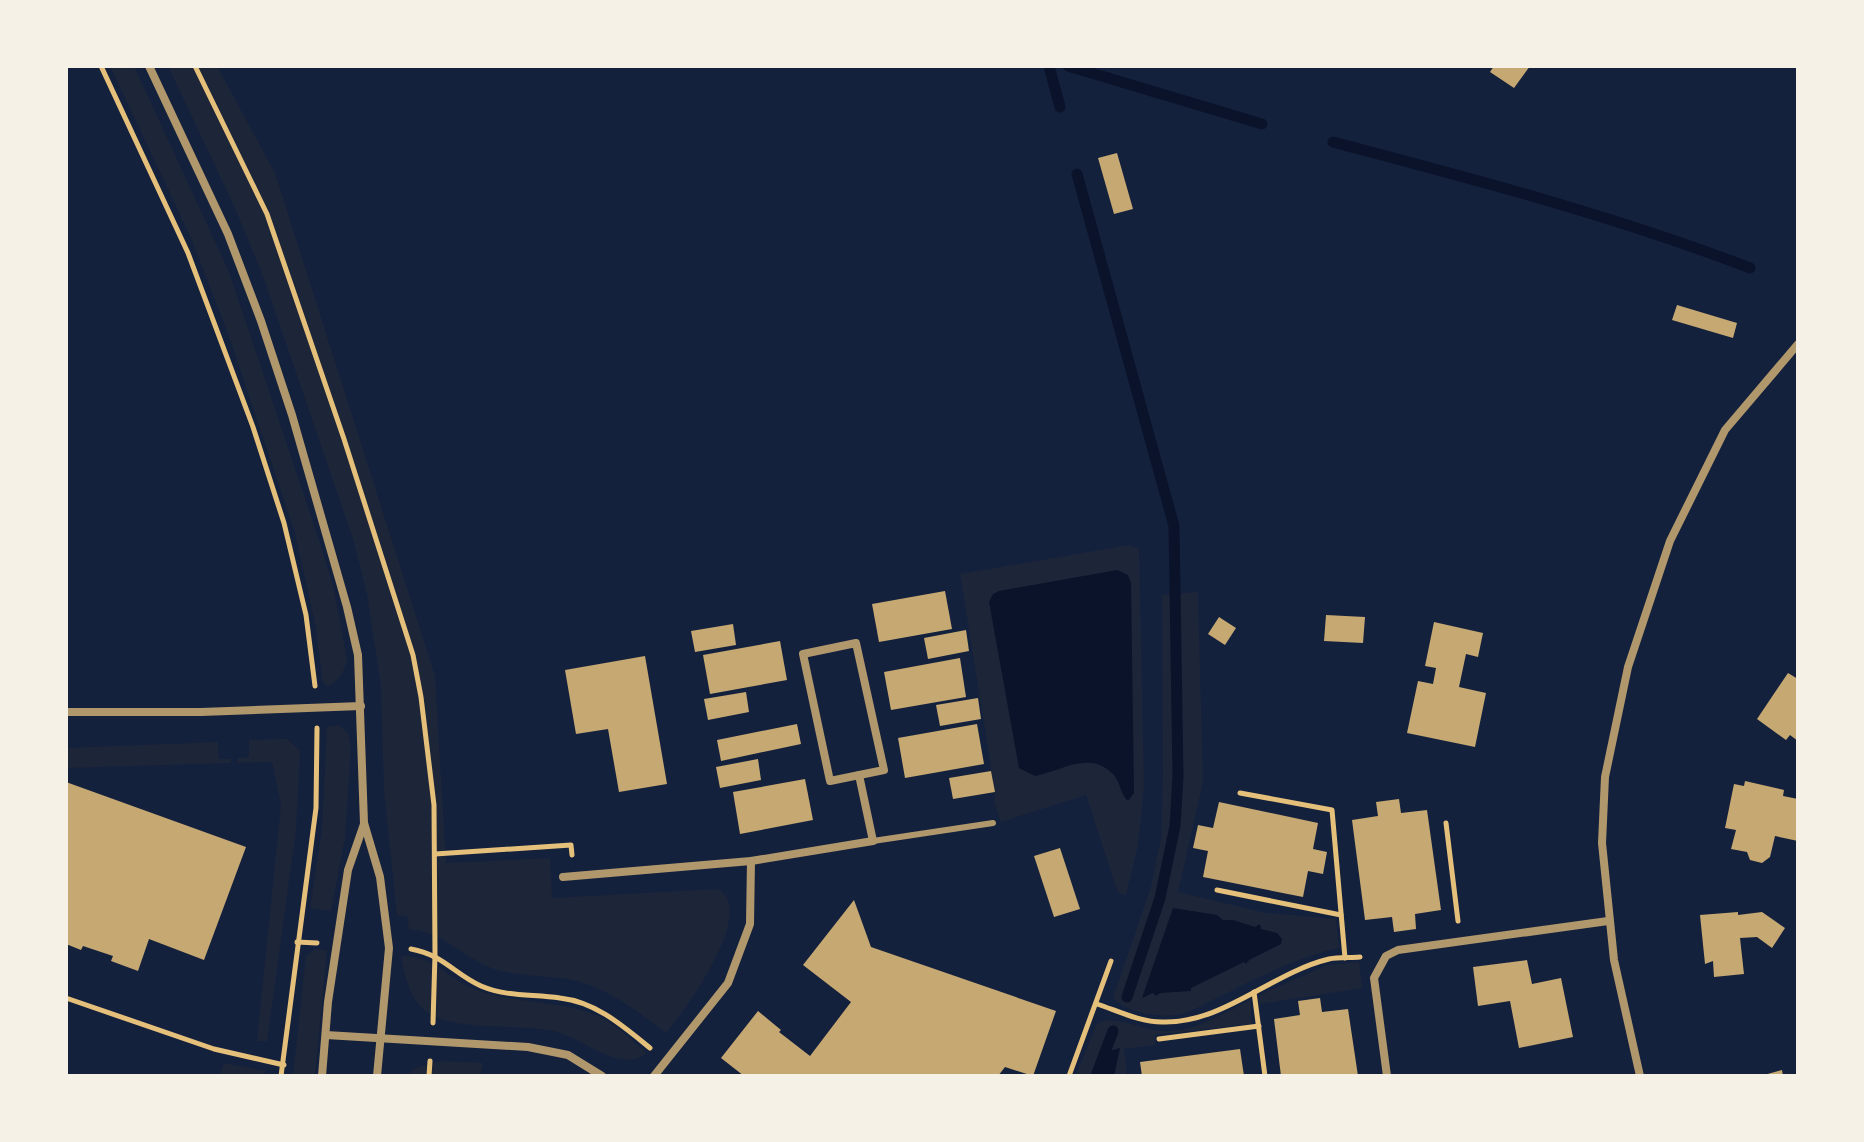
<svg xmlns="http://www.w3.org/2000/svg" width="1864" height="1142" viewBox="0 0 1864 1142" font-family="Overpass,sans-serif">
<style>
.green{fill:#1d2539}
.water{fill:#0b132b}
.lines{fill:none;stroke-linecap:round;stroke-linejoin:round}
.stream{stroke:#0b132b;stroke-width:11}
.building{fill:#c6a872}
.path{stroke:#e5c07b;stroke-width:5}
.service{stroke:#b1986c;stroke-width:6}
.minor{stroke:#b1986c;stroke-width:8}
</style>
<rect width="100%" height="100%" fill="#14213d"/>
<g class="green">
<path d="M110,66H134L229,272L322,549L334,590L347,660C344,672 339,681 328,686L323,683L315,623L295,533L229,336L191,238Z"/>
<path d="M168,66H217L275,173L435,676L446,863L550,858L552,898L719,889C722,892 725,894 727,898C743,930 686,1009 666,1033C638,1012 611,990 577,981C551,975 523,977 497,970C465,960 445,932 409,929L407,916L397,915L384,791L381,686L367,594L354,542L264,279L235,208Z"/>
<polygon points="1129,545 1139,549 1144,787 1138,845 1126,895 1118,893 1086,795 1001,822 994,802 995,791 960,574"/>
<path d="M1198,592L1203,782L1178,892L1266,913L1336,919L1339,948C1298,957 1261,976 1223,995C1208,1002 1194,1011 1177,1015C1159,1018 1126,1012 1113,998L1151,887L1161,838L1163,776L1162,595Z"/>
<polygon points="338,725 348,733 351,746 345,838 331,911 310,908 322,829 327,727"/>
<polygon points="287,739 300,751 296,830 267,1041 257,1041 281,805 272,762 237,763 238,758 249,757 249,740"/>
<polygon points="218,742 219,759 231,759 231,763 66,768 66,748"/>
<polygon points="315,949 327,950 315,1074 293,1076 306,956"/>
<path d="M401,956C435,956 444,976 472,988C512,1005 558,999 598,1016C616,1024 632,1041 647,1053C620,1074 584,1039 557,1032C520,1023 461,1032 430,1014C410,1003 405,976 401,956Z"/>
<polygon points="1359,962 1362,988 1260,1004 1260,995 1327,965"/>
<path d="M1250,1000L1252,1024L1155,1035V1045L1124,1049L1127,1076H1076L1096,1025C1110,1012 1142,1030 1162,1031C1194,1033 1222,1014 1250,1000Z"/>
<polygon points="440,1061 483,1063 480,1076 405,1076 416,1068"/>
<polygon points="224,1063 266,1071 264,1076 220,1076"/>
</g>
<g class="water">
<path d="M1117,570L1128,575L1131,583L1134,793L1128,801C1120,794 1121,783 1113,774C1089,750 1062,771 1035,776L1019,768L989,602L993,594L999,591Z"/>
<polygon points="1173,908 1217,915 1223,920 1233,920 1255,927 1260,924 1261,929 1277,933 1282,939 1281,944 1249,960 1246,964 1244,962 1191,988 1191,991 1160,993 1156,996 1153,993 1142,998"/>
<polygon points="1120,1048 1114,1076 1096,1076 1105,1052"/>
</g>
<g class="lines">
<g class="stream">
<polyline points="1049,66 1060,107"/>
<polyline points="1068,66 1262,124"/>
<path d="M1333,142C1473,179 1615,216 1750,268"/>
<polyline points="1077,174 1174,526 1178,776 1175,826 1160,898 1127,997"/>
<polyline points="1096,1076 1113,1031"/>
</g>
</g>
<g class="building">
<polygon points="1494,66 1530,66 1514,88 1490,72"/>
<polygon points="1117,153 1133,209 1114,214 1098,158"/>
<polygon points="1677,305 1737,323 1733,338 1672,320"/>
<polygon points="945,591 952,629 879,642 872,604"/>
<polygon points="1326,615 1365,617 1363,643 1324,641"/>
<polygon points="1219,617 1236,628 1225,645 1208,634"/>
<polygon points="1434,622 1483,633 1478,657 1466,654 1459,687 1486,693 1475,747 1407,733 1418,681 1433,684 1436,668 1425,666"/>
<polygon points="733,624 736,645 695,652 691,631"/>
<polygon points="966,630 969,651 928,659 924,638"/>
<polygon points="780,641 787,680 710,694 703,655"/>
<polygon points="645,656 667,784 619,792 608,729 576,734 565,670"/>
<polygon points="960,658 966,697 891,710 884,672"/>
<polygon points="1788,673 1798,679 1798,741 1790,735 1786,740 1757,719"/>
<polygon points="746,692 749,712 708,720 704,699"/>
<polygon points="978,698 981,719 940,726 936,705"/>
<polygon points="797,724 801,744 721,761 717,740"/>
<polygon points="977,724 984,764 905,778 898,738"/>
<polygon points="758,759 761,780 720,788 716,767"/>
<polygon points="991,771 995,792 953,799 949,778"/>
<polygon points="805,779 813,820 740,834 733,792"/>
<polygon points="1745,781 1784,790 1783,796 1798,799 1798,841 1775,836 1770,857 1762,863 1750,860 1747,852 1731,849 1736,830 1725,828 1734,784 1744,786"/>
<polygon points="66,782 246,847 204,960 149,939 138,971 111,961 113,956 83,946 81,950 66,944"/>
<polygon points="1399,799 1401,813 1427,810 1441,910 1415,914 1416,929 1394,932 1392,917 1365,920 1352,820 1378,816 1376,802"/>
<polygon points="1219,802 1318,823 1313,849 1327,852 1323,874 1308,871 1303,897 1203,877 1208,851 1193,848 1198,825 1213,828"/>
<polygon points="1060,848 1080,909 1054,917 1034,856"/>
<polygon points="854,900 871,947 1056,1011 1033,1076 1005,1067 998,1076 750,1076 747,1074 744,1076 721,1058 758,1011 781,1030 779,1032 810,1056 851,1002 803,965"/>
<polygon points="1738,912 1738,915 1762,912 1785,928 1772,948 1757,937 1740,938 1744,974 1714,977 1713,961 1705,964 1700,915"/>
<polygon points="1527,960 1532,984 1561,978 1573,1037 1519,1048 1510,1001 1478,1006 1473,967"/>
<polygon points="1320,998 1322,1012 1348,1009 1358,1076 1281,1076 1274,1019 1300,1015 1298,1001"/>
<polygon points="1240,1049 1244,1076 1142,1076 1140,1062"/>
<polygon points="1782,1070 1783,1076 1764,1076 1764,1075"/>
</g>
<g class="lines">
<g class="path">
<polyline points="101,66 188,253 253,427 284,523 306,615 315,686"/>
<polyline points="195,66 267,214 344,439 413,655 421,697 434,805 435,955 433,1023"/>
<polyline points="1240,793 1332,810 1345,958"/>
<polyline points="1446,823 1458,921"/>
<polyline points="435,854 571,845 572,855"/>
<polyline points="1217,890 1341,915"/>
<polyline points="297,942 317,943"/>
<path d="M411,949C444,955 454,974 481,986C507,997 532,994 560,998C596,1002 623,1026 650,1048"/>
<polyline points="1254,992 1265,1076"/>
<polyline points="66,998 214,1049 284,1065"/>
<path d="M1097,1004C1118,1011 1140,1022 1162,1022C1223,1024 1271,973 1329,959C1339,957 1350,958 1360,957"/>
<polyline points="1159,1039 1259,1026"/>
<polyline points="281,1076 316,808 317,728"/>
<polyline points="429,1076 430,1061"/>
<polyline points="1069,1076 1111,961"/>
</g>
<polyline class="service" points="873,841 993,823"/>
<g class="minor">
<polyline points="149,66 228,234 261,321 292,415 347,607 358,655 364,823 380,877 389,948 377,1076"/>
<polygon points="856,643 884,770 830,781 803,654"/>
<polyline points="66,712 201,712 361,706"/>
<polyline points="563,877 751,861 873,841 859,775"/>
<polyline points="326,1035 528,1047 568,1055 602,1076"/>
<polyline points="322,1076 328,1002 348,870 364,824"/>
<polyline points="654,1076 728,983 750,924 751,861"/>
<polyline points="1387,1076 1374,978 1386,956 1398,950 1608,921"/>
<polyline points="1640,1076 1614,960 1602,843 1605,777 1628,667 1670,541 1725,430 1798,344"/>
</g>
</g>
<rect width="1864" height="1142" fill="none" stroke="#f6f1e7" stroke-width="136"/>
</svg>
